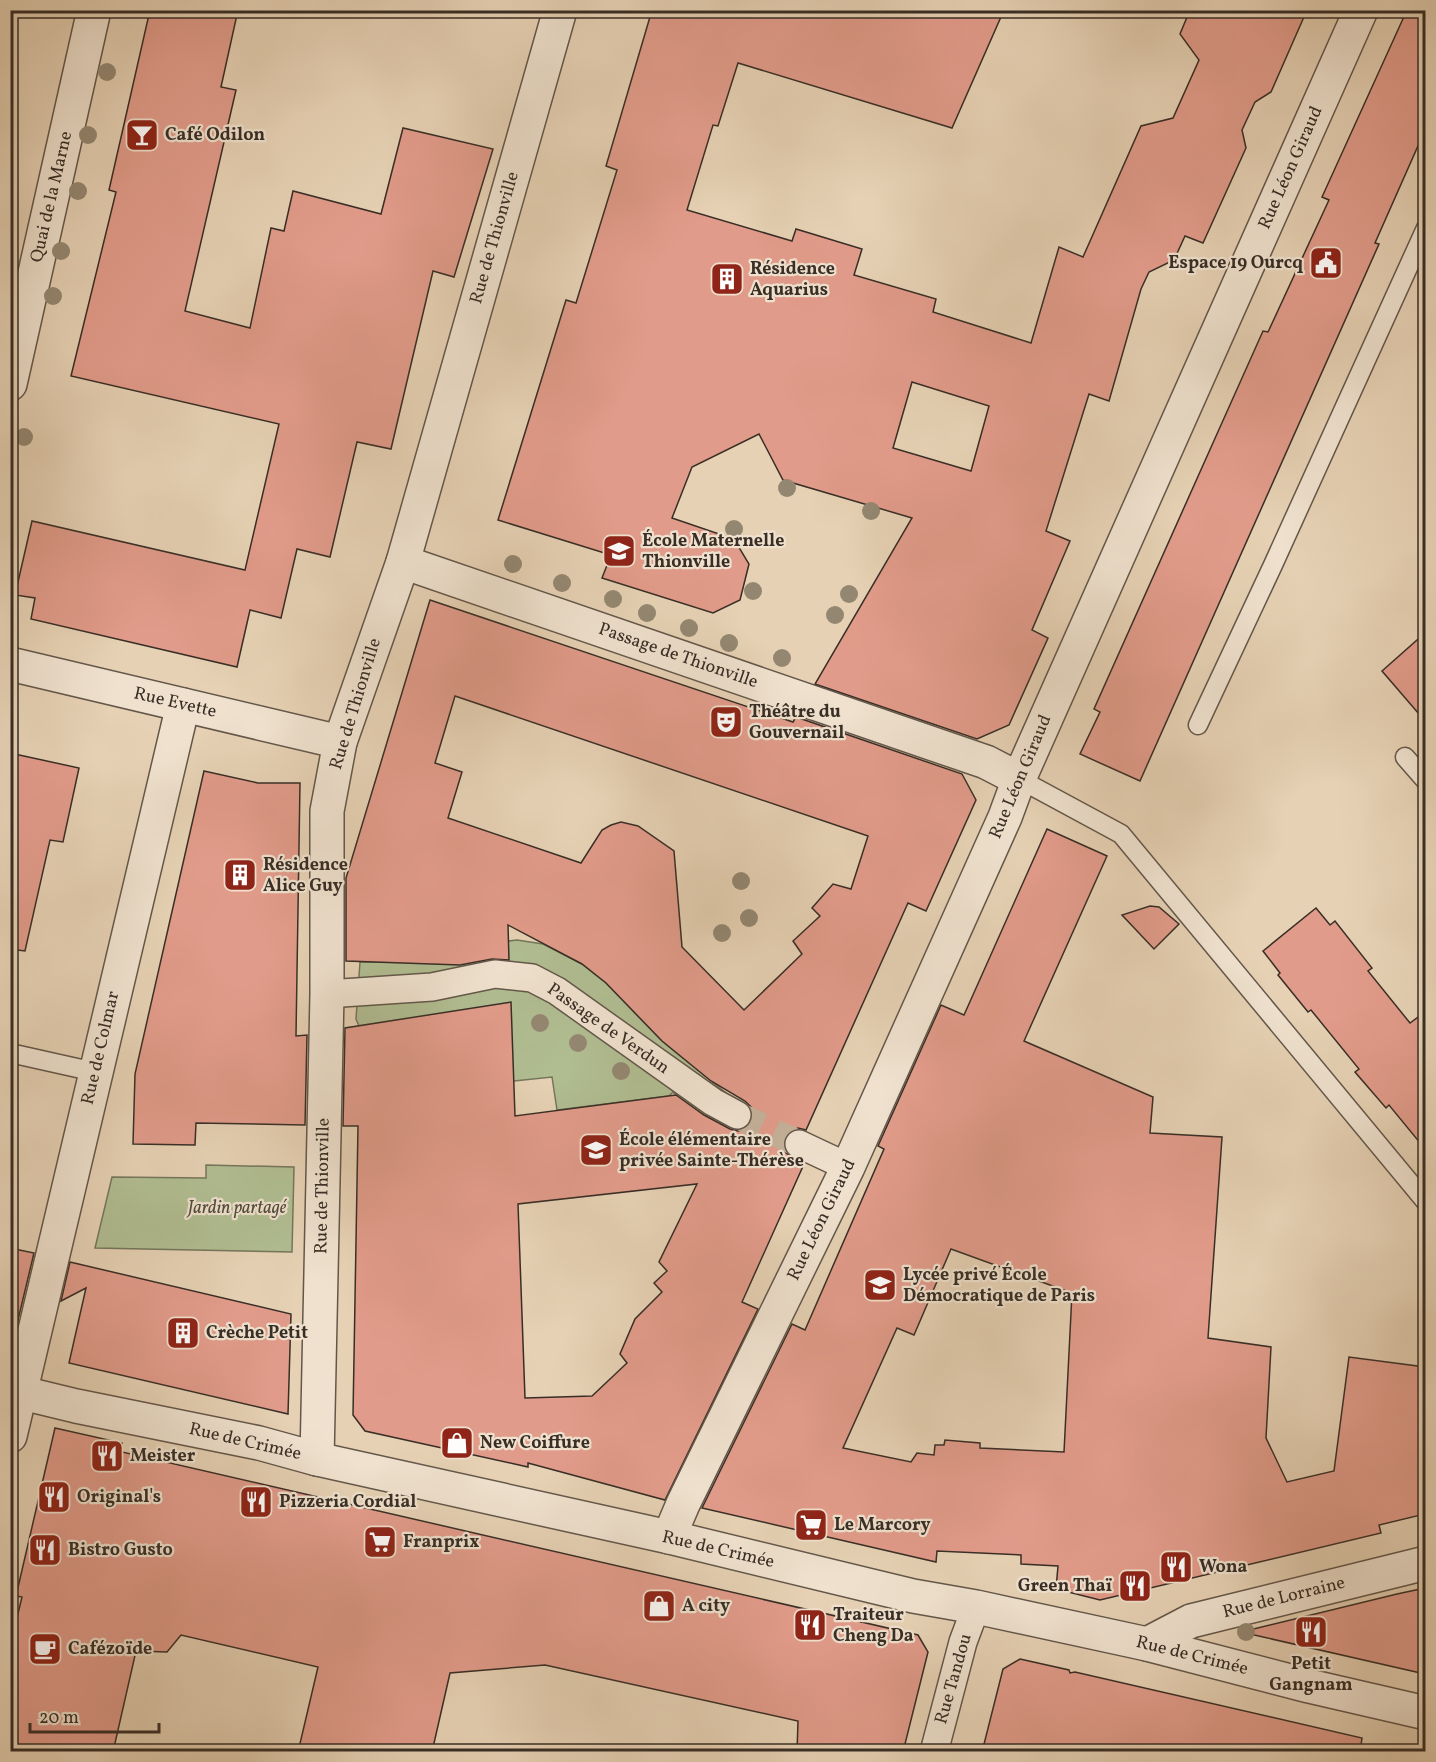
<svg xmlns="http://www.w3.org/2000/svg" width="1436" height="1762" viewBox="0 0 1436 1762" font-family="Vollkorn,serif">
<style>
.green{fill:#b0bd91;stroke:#74765c;stroke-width:1.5}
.building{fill:#e19b8a;stroke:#382e26;stroke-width:1.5;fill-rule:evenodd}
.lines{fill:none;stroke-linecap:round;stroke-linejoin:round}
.pedestrian-tunnel{stroke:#c3b098;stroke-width:27;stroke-dasharray:27 14;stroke-linecap:butt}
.service-casing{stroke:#64574a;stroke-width:21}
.pedestrian-casing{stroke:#64574a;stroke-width:30}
.minor-casing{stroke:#64574a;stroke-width:36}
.tertiary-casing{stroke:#64574a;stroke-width:36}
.service{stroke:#efe1ce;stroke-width:18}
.pedestrian{stroke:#efe1ce;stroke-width:27}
.minor{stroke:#efe1ce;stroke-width:33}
.tertiary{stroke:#efe1ce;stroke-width:33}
.tree{fill:#948771}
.labels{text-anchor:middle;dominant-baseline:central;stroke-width:4.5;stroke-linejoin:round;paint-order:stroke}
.poi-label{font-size:18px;font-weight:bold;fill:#382e26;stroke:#efe1ce;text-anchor:start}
.street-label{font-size:18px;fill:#382e26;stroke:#efe1ce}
.park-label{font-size:18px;font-style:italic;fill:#504b3b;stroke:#efe1ce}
</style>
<rect width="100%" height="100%" fill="#e6d1b4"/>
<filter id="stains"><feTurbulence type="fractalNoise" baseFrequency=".00333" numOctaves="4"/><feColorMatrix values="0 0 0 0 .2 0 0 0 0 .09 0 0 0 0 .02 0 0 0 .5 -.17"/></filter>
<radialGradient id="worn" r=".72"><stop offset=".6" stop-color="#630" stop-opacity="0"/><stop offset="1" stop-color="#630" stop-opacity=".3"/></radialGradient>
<g class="green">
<polygon points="517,940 543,944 582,964 606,983 662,1041 736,1101 706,1125 673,1092 669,1096 557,1110 552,1077 514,1081 359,1026 356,1019 360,962 418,962 485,944"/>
<polygon points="206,1165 294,1167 292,1252 95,1248 112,1177 206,1178"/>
</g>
<g class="building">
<polygon points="150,10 238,10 221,87 236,90 185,311 250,328 271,228 284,231 293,191 381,214 403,128 493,149 454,277 433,271 391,449 357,442 330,557 297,549 281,618 250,610 237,667 31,619 35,598 15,595 32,521 245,570 279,424 71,376 116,192 109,190"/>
<path d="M652,10H1004L952,128L738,63L718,126L713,125L687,210L792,241L796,229L862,249L854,275L936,299L933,312L1031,343L1059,247L1083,257L1141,126L1173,118L1199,60L1180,34L1190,10H1307L1271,92L1255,102L1242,130L1246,148L1203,243L1185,236L1174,260L1149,272L1141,289L1109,401L1089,394L1046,531L1070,541L1032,630L1048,638L1009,725L977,739L815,684L912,518L783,480L759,434L692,467L672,518L734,539L749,564L740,600L713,613L602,578L611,555L498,520L566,300L576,303L617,170L606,166ZM912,382L989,406L971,471L893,448Z"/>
<polygon points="1407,10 1425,10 1425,130 1375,243 1379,244 1140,781 1080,754 1100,712 1094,709 1263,331 1268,332 1329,200 1322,197"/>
<path d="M430,600L793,722L796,717L962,774L976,800L926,911L908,903L806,1130L798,1128L791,1131L785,1138L783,1146L786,1153L804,1164L742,1302L758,1309L665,1500L528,1463V1467L365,1431L353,1415L358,1126H343L345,1028L511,1002L515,1116L676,1095L704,1115L730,1129L738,1131L745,1129L751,1123L753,1115L751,1107L745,1101L711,1081L662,1041L606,983L582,964L508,925L509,960L492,959L460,965L346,961V878ZM455,696L868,836L851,889L833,884L812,908L820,916L793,941L802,954L744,1010L682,947L674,851L638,826L621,822L611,825L602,830L581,863L448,818L462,772L435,763ZM697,1184L659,1262L667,1271L654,1283L662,1292L635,1319L620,1354L627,1363L592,1396L525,1398L518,1204Z"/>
<polygon points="1425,633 1425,721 1382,671"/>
<polygon points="10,753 79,768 63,842 50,840 25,951 10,949"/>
<polygon points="204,771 258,783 300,783 296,1036 307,1035 305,1125 196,1123 195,1145 133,1144 135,1074"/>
<path d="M1047,829L1107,856L1024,1041L1153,1097L1150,1133L1222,1137L1208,1338L1271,1347L1266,1438L1287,1482L1334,1471L1349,1357L1425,1367V1514L1379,1525L1381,1533L1100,1600L1056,1589L1058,1566L1021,1564V1555L937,1551L936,1562L702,1508L792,1324L805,1330L884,1149L878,1146L941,1005L964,1015ZM951,1249L1072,1293L1064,1452L980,1448V1443L945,1440L944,1445H935L934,1455L917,1453L911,1462L843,1448L897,1328L914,1335Z"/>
<polygon points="1150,906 1159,907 1179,924 1154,949 1122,915"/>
<polygon points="1316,908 1330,925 1335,921 1372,968 1368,971 1410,1023 1425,1012 1425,1149 1389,1105 1386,1108 1355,1072 1359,1069 1311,1010 1308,1012 1278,975 1280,973 1263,951"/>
<polygon points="10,1248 34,1253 17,1324 10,1327"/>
<polygon points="70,1262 291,1314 288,1414 69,1363 86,1288 61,1301"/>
<polygon points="55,1428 122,1443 122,1452 918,1635 928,1652 903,1752 797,1752 798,1721 545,1665 450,1673 432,1752 298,1752 318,1667 181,1635 167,1652 136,1651 113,1752 10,1752 10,1646 22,1597 16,1596"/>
<polygon points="1425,1588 1425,1674 1241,1632 1397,1594"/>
<polygon points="1020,1659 1069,1670 1070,1673 1075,1672 1362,1738 1360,1752 982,1752 1003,1669"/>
</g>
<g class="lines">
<polyline class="pedestrian-tunnel" points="737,1115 799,1144"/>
<g class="service-casing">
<g id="service">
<polyline points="1198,725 1273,565 1426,228"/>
<polyline points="1405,757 1426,781"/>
<polyline points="1019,779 1121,834 1426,1202"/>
<polyline points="10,1053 95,1072"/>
</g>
</g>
<g class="pedestrian-casing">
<g id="pedestrian">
<polyline points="327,994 432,987 495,974 532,978 557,991 713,1102 737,1115"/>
<polyline points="799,1144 848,1167"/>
<polyline points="934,1752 963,1642 976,1607"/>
</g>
</g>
<g class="minor-casing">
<g id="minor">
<polyline points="10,384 94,10"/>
<polyline points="403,562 986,762 1019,779"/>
<polyline points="10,664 340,742"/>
<polyline points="10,1436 183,705"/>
<polyline points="317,1459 327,994 327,811 340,742 403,562 560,10"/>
<polyline points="669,1537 683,1504 848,1167 1005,817 1019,779 1361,10"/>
<polyline points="1147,1644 1191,1621 1426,1563"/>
</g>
</g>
<g class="tertiary-casing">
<polyline id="tertiary" points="10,1390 76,1406 259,1443 317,1459 669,1537 913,1596 976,1607 1147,1644 1309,1686 1426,1713"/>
</g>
<use href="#service" class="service"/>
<use href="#pedestrian" class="pedestrian"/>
<use href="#minor" class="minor"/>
<use href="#tertiary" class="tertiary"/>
</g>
<g class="tree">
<circle cx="107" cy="72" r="9"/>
<circle cx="88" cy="135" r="9"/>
<circle cx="78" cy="191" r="9"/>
<circle cx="61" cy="251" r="9"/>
<circle cx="53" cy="296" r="9"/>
<circle cx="24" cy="437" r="9"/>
<circle cx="787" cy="488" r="9"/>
<circle cx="871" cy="511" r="9"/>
<circle cx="734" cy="529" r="9"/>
<circle cx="513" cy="564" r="9"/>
<circle cx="562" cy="583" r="9"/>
<circle cx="753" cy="591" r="9"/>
<circle cx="849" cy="594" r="9"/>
<circle cx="613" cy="599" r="9"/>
<circle cx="647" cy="613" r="9"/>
<circle cx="835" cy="615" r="9"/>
<circle cx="689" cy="628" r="9"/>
<circle cx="729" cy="643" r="9"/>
<circle cx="782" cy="658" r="9"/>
<circle cx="741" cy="881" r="9"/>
<circle cx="749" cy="918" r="9"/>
<circle cx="722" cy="933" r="9"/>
<circle cx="540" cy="1023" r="9"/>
<circle cx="578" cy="1043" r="9"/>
<circle cx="621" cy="1071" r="9"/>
<circle cx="1246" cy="1632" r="9"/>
</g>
<defs>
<g id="bar-square" transform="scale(1.725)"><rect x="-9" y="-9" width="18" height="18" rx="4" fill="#8f2418" stroke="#efe1ce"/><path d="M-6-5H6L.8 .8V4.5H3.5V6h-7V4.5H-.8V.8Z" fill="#fff"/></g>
<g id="civic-square" transform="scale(1.725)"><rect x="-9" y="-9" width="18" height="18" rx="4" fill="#8f2418" stroke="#efe1ce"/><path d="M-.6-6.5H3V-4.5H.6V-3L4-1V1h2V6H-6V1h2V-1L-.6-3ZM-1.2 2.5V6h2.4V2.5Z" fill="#fff"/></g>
<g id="building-square" transform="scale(1.725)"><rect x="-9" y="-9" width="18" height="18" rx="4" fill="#8f2418" stroke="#efe1ce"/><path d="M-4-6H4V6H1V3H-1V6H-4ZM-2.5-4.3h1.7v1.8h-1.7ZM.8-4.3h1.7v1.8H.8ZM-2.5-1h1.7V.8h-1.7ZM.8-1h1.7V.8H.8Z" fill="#fff"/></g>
<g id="school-square" transform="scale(1.725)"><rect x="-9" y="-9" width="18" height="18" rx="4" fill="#8f2418" stroke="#efe1ce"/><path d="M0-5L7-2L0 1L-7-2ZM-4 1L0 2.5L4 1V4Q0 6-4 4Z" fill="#fff"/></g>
<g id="theatre-square" transform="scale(1.725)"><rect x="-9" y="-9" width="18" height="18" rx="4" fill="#8f2418" stroke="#efe1ce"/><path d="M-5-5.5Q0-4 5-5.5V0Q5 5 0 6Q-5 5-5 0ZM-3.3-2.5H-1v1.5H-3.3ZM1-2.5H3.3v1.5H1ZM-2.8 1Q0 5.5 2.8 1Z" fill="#fff"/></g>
<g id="shop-square" transform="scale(1.725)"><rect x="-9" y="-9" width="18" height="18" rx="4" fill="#8f2418" stroke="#efe1ce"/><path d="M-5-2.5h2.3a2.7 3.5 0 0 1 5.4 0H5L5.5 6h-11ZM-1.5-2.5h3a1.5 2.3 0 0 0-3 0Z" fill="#fff"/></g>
<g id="restaurant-square" transform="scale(1.725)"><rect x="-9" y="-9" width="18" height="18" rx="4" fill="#8f2418" stroke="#efe1ce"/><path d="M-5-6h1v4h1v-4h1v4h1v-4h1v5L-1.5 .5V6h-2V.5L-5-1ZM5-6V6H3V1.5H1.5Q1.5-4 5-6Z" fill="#fff"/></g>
<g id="supermarket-square" transform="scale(1.725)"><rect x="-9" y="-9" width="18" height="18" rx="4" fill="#8f2418" stroke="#efe1ce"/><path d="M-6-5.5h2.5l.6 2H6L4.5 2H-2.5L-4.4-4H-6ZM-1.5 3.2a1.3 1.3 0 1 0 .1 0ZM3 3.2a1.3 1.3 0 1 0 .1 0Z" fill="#fff"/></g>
<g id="cafe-square" transform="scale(1.725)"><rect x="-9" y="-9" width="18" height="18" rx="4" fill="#8f2418" stroke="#efe1ce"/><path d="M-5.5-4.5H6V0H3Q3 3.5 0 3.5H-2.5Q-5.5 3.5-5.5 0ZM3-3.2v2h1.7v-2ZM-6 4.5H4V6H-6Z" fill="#fff"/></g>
</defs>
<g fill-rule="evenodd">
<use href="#bar-square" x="142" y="135"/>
<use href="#civic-square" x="1326" y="263"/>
<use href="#building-square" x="727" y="279"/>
<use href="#school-square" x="619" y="551"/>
<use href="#theatre-square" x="726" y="722"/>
<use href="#building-square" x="240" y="875"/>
<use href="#school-square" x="596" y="1150"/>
<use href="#school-square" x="880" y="1285"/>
<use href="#building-square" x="183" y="1333"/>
<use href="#shop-square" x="457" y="1443"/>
<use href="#restaurant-square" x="107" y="1456"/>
<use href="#restaurant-square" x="54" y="1497"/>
<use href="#restaurant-square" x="256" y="1502"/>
<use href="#supermarket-square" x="811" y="1525"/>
<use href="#supermarket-square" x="380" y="1542"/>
<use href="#restaurant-square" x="45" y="1550"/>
<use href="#restaurant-square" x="1176" y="1567"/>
<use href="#restaurant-square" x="1135" y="1586"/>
<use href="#shop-square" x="659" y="1606"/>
<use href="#restaurant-square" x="810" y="1625"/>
<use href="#restaurant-square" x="1311" y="1632"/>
<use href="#cafe-square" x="45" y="1649"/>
</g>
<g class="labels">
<g class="poi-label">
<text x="165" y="135">Café Odilon</text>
<text x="1303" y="263" text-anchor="end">Espace 19 Ourcq</text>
<text x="750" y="269">Résidence<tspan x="750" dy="21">Aquarius</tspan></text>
<text x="642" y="541">École Maternelle<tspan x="642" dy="21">Thionville</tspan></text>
<text x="749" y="712">Théâtre du<tspan x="749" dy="21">Gouvernail</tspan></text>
<text x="263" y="865">Résidence<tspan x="263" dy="21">Alice Guy</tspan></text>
<text x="619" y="1140">École élémentaire<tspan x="619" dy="21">privée Sainte-Thérèse</tspan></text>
<text x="903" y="1275">Lycée privé École<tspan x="903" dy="21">Démocratique de Paris</tspan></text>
<text x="206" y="1333">Crèche Petit</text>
<text x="480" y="1443">New Coiffure</text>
<text x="130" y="1456">Meister</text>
<text x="77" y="1497">Original's</text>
<text x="279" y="1502">Pizzeria Cordial</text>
<text x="834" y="1525">Le Marcory</text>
<text x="403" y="1542">Franprix</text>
<text x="68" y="1550">Bistro Gusto</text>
<text x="1199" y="1567">Wona</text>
<text x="1112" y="1586" text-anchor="end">Green Thaï</text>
<text x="682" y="1606">A city</text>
<text x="833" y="1615">Traiteur<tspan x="833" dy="21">Cheng Da</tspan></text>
<text x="68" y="1649">Cafézoïde</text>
<text x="1311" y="1664" text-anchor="middle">Petit<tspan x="1311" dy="21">Gangnam</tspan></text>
</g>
<g class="street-label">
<text transform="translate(1291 168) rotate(-66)">Rue Léon Giraud</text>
<text transform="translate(52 197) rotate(-77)">Quai de la Marne</text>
<text transform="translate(495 238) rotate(-74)">Rue de Thionville</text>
<text transform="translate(678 656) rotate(19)">Passage de Thionville</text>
<text transform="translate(175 703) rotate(13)">Rue Evette</text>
<text transform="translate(356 704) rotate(-73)">Rue de Thionville</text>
<text transform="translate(1021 777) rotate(-67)">Rue Léon Giraud</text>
<text transform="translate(608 1029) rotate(35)">Passage de Verdun</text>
<text transform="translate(101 1048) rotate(-77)">Rue de Colmar</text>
<text transform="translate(323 1186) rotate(-89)">Rue de Thionville</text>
<text transform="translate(822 1220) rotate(-64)">Rue Léon Giraud</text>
<text transform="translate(245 1442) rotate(13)">Rue de Crimée</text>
<text transform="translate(718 1550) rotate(13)">Rue de Crimée</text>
<text transform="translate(1284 1598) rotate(-14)">Rue de Lorraine</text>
<text transform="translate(1192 1656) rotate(14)">Rue de Crimée</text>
<text transform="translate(954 1679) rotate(-74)">Rue Tandou</text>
</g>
<g class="park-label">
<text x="237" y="1208">Jardin partagé</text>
</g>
</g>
<rect width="1436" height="1762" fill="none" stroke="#e6d1b4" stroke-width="36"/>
<rect x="12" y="12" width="1412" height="1738" fill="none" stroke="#382e26" stroke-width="3"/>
<rect x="18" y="18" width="1400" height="1726" fill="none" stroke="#382e26" stroke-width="1.5"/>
<path d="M30 1723v9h129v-9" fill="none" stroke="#382e26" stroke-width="3"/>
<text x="39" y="1723" font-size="18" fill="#382e26" stroke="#efe1ce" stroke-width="4.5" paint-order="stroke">20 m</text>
<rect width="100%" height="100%" filter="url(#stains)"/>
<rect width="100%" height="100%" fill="url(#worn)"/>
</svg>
